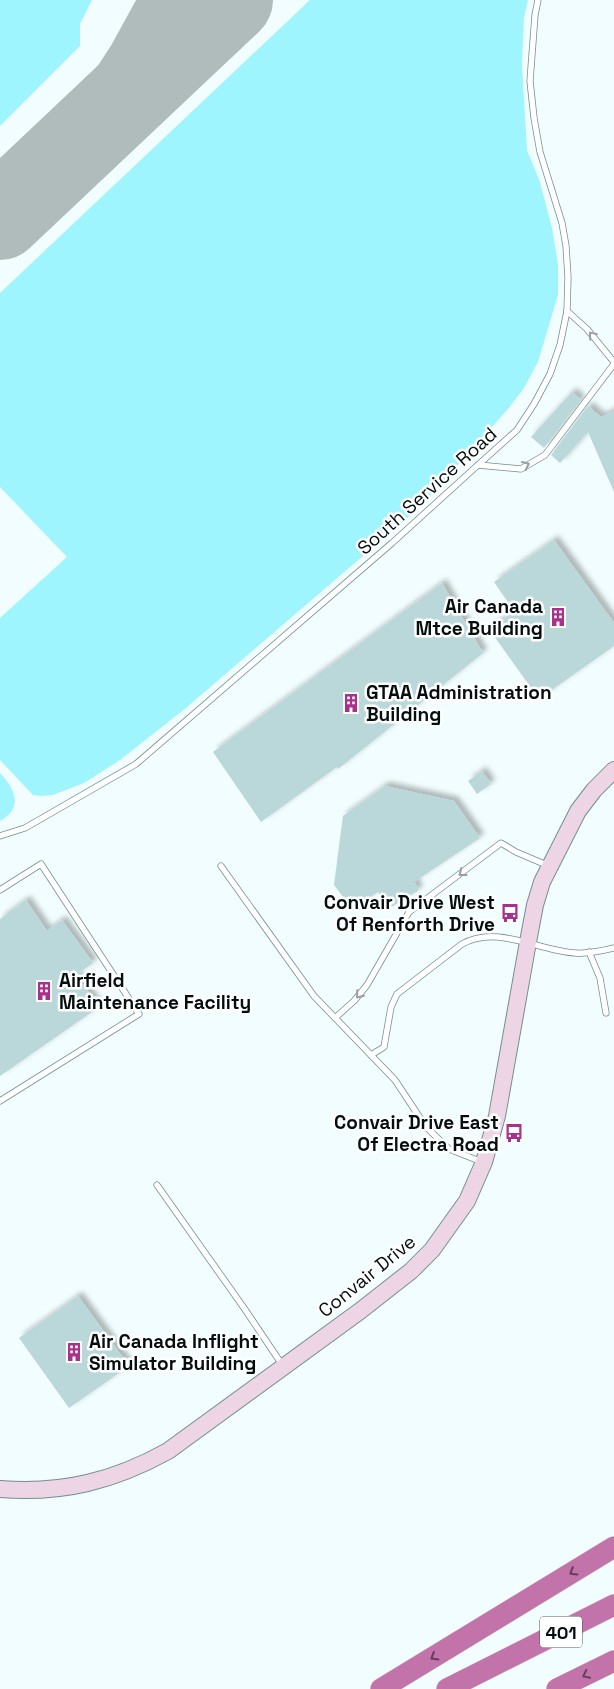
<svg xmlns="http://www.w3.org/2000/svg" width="614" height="1689" viewBox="0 0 614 1689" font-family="'Space Grotesk',sans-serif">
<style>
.green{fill:#9ff5fd}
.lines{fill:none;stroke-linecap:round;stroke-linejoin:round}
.taxiway{stroke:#b0bbbc;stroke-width:35}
.runway{stroke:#b0bbbc;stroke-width:86}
.building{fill:#bad7da;filter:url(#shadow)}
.lane-casing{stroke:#738e91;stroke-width:7}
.secondary-casing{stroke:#738e91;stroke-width:18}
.highway-casing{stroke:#d7d8d9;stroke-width:22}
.lane{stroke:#fff;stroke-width:5.5}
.secondary{stroke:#edd5e6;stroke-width:16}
.highway{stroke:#c274aa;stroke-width:21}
.oneway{stroke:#9b9f9f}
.oneway2{stroke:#63415c}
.labels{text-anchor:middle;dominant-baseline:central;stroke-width:5;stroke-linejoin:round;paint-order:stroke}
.shield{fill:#fff;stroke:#4f5657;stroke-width:1}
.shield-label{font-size:18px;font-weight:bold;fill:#040e0f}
.street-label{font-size:19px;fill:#040e0f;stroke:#fff}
.poi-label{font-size:19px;font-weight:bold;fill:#040e0f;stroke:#fff;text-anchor:end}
</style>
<defs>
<filter id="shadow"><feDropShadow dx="4.5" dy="-4.5" stdDeviation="2.5" flood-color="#0004"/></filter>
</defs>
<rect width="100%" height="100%" fill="#f1fdfe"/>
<g class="green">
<polygon points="0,0 92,0 80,24 80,46 0,126"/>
<polygon points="310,0 528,0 524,18 522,64 527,150 540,182 552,228 558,264 558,295 538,362 524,388 508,409 420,507 186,708 120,760 84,783 53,795 41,796 33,795 0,760 0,618 67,557 0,487 0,293"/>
<path d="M0,773C15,789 24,808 0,821Z"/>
</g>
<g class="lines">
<polyline class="taxiway" points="0,210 87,115 127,53 156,0"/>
<polyline class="runway" points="0,217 230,0"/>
</g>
<g class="building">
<polygon points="572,392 581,400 544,448 531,437"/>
<polygon points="588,406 601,417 614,411 614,492 588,432 560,463 551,455"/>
<polygon points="554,540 614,623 614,646 539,699 489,629 514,611 494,582"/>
<polygon points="442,583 483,653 338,769 337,767 261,822 213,752"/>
<polygon points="482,771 491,784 477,794 468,781"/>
<polygon points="385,786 454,801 480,838 414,882 419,890 390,908 378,892 352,909 334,885 343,816"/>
<polygon points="26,900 47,931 62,920 93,963 76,975 99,1007 0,1076 0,919"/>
<polygon points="78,1296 129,1366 69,1408 19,1338"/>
</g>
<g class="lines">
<g class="lane-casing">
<g id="lane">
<polyline points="567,311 587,329 614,362"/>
<polyline points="478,465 521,469 545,455 614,364"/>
<polyline points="0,836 25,828 136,764 392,543 478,465 517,430 534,404 550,374 560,345 567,311 568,277 566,246 562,223 540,152 534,118 530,81 535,15 538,0"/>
<polyline points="221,866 314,996 395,1080 426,1127 449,1149 482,1162"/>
<polyline points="0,890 41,864 139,1014 0,1101"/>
<polyline points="589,952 600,978 606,1013"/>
<polyline points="335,1018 354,1001 367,985 409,912 501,843 516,852 549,866"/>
<path d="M371,1055L384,1047L391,1007L397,994L462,944C497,924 538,951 575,953C588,954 602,951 614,948"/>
<polyline points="157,1185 244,1308 283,1366"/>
</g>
</g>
<g class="secondary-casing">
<path id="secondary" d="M0,1489C62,1494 114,1481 168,1451L360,1311L411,1271L432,1250L467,1201L484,1162L497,1116L528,942L535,905L542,882L578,811L594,790L614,770"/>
</g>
<g class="highway-casing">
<g id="highway">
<polyline points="381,1689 614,1547"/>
<polyline points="447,1689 614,1605"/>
<polyline points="557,1689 614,1661"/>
</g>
</g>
<use href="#lane" class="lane"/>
<use href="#secondary" class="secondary"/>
<use href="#highway" class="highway"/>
</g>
<defs><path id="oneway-chevron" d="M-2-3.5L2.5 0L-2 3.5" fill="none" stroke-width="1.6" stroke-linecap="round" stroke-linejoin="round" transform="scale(1.25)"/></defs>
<g class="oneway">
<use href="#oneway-chevron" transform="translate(592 335) rotate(-130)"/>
<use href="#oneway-chevron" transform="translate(526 465) rotate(-25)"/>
<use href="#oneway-chevron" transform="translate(462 873) rotate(143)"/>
<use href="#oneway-chevron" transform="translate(359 995) rotate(129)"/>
</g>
<g class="oneway2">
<use href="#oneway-chevron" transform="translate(573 1572) rotate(148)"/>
<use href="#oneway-chevron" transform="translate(434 1657) rotate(149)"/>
<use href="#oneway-chevron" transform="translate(586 1675) rotate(154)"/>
</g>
<defs>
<g id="building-bare" transform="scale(1.5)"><path d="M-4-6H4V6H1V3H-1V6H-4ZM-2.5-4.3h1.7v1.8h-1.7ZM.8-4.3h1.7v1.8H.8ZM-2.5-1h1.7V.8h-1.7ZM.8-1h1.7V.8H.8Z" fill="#a8328b" stroke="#fff" stroke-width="2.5" paint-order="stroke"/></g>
<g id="bus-bare" transform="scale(1.5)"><path d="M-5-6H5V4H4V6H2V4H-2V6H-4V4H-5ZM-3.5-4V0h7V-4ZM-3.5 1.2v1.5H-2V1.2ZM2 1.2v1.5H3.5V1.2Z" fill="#a8328b" stroke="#fff" stroke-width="2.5" paint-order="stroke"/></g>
</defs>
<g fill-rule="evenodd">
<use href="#building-bare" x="558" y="617"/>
<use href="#building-bare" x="351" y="703"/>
<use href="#bus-bare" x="510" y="913"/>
<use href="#building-bare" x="44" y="991"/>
<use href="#bus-bare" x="514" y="1133"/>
<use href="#building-bare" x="74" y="1352"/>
</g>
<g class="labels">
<rect class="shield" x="540" y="1616.5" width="42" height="31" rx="4"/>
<g class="shield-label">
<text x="561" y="1632">401</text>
</g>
<g class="street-label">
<text transform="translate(427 491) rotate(-42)">South Service Road</text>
<text transform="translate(367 1276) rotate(-39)">Convair Drive</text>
</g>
<g class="poi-label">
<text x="543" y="606">Air Canada<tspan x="543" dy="22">Mtce Building</tspan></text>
<text x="366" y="692" text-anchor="start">GTAA Administration<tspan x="366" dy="22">Building</tspan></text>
<text x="495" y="902">Convair Drive West<tspan x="495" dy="22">Of Renforth Drive</tspan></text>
<text x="59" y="980" text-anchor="start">Airfield<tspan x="59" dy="22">Maintenance Facility</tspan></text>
<text x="499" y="1122">Convair Drive East<tspan x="499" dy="22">Of Electra Road</tspan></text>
<text x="89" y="1341" text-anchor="start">Air Canada Inflight<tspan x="89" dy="22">Simulator Building</tspan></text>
</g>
</g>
</svg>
